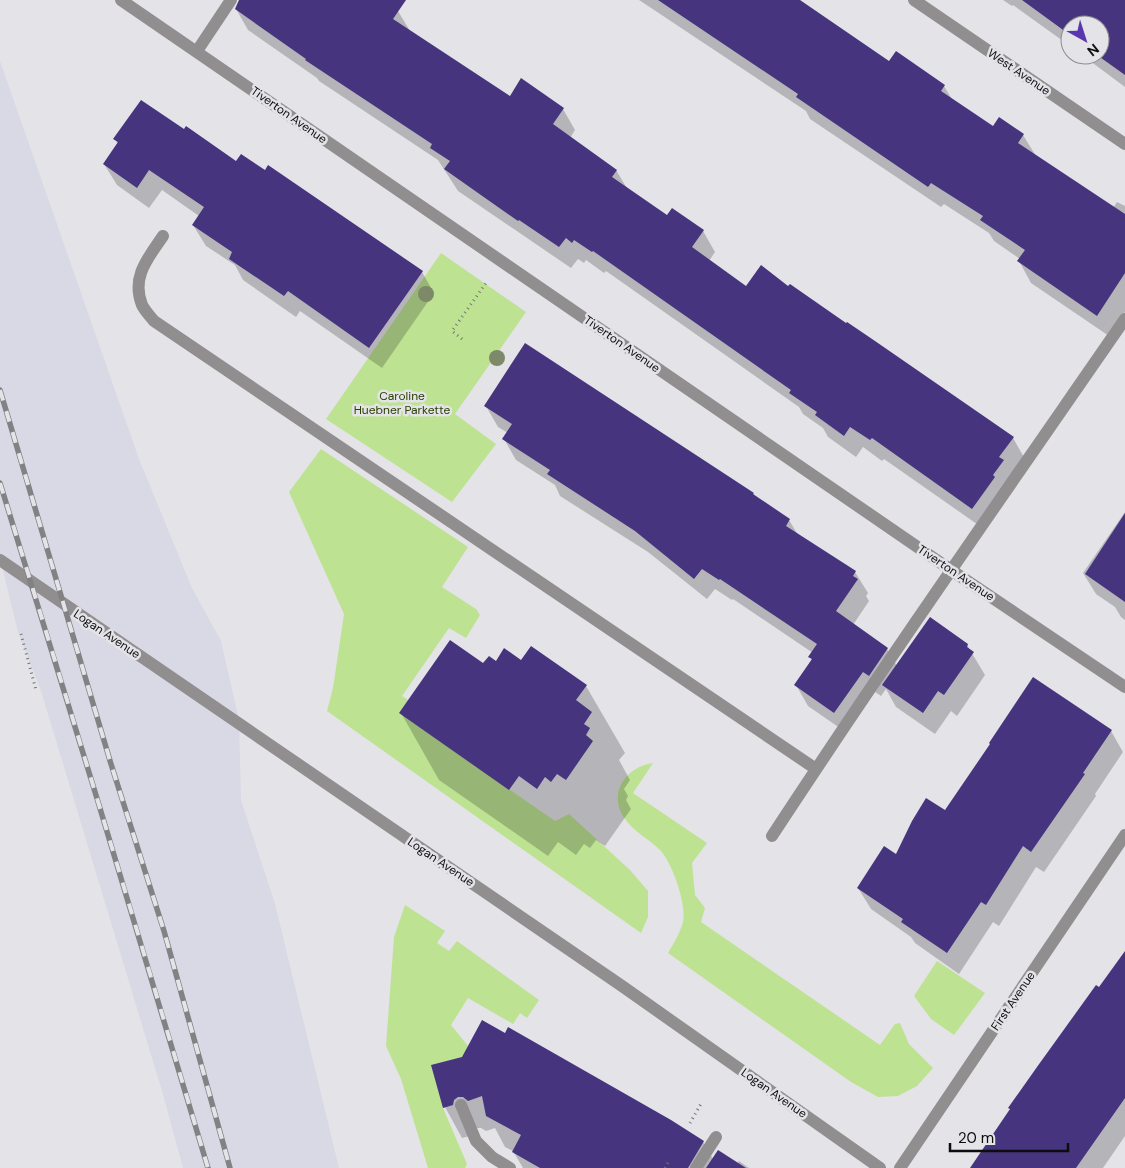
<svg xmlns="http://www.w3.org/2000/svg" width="1125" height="1168" viewBox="0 0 1125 1168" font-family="'DM Sans',sans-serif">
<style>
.built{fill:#d9d9e6}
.green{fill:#bde392}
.shadow{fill:#0003}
.building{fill:#46347e}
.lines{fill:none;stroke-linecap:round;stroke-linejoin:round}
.path{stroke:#747477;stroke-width:3;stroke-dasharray:1 4;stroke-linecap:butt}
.service{stroke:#918e8f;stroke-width:12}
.minor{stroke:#918e8f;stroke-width:12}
.rail-casing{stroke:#828285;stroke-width:5.5}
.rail{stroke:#e3e3e8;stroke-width:4;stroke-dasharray:11;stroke-linecap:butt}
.tree{fill:#7d8968}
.labels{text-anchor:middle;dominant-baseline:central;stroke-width:5;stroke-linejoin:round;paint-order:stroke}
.street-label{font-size:12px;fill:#0d0d0f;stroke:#e3e3e8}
.park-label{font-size:12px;fill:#294000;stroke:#e3e3e8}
</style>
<rect width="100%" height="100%" fill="#e3e3e8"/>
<polygon class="built" points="0,61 139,459 192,588 221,641 239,720 241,800 275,904 339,1168 183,1168 162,1091 41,691 18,632 0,558"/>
<g class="green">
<polygon points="441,253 526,312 455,414 496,444 452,502 326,419"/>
<polygon points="321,449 468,547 442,587 476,609 480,615 466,638 449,628 402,696 408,700 399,713 555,821 569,814 630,870 648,891 648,917 641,933 327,711 333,688 344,614 289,492"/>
<path d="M653,763L633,793L707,843L692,863L695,895L705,908L701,922L880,1045L895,1024L900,1023L909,1044L933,1068L917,1086L898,1096L878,1097L851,1082L668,953C674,943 680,933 683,922C687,905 672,862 660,850C649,839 634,832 625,819C607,794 625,767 653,763Z"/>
<polygon points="405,905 445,931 437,943 449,951 457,941 539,1000 527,1018 520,1013 513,1024 468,998 451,1025 468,1046 443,1108 467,1164 465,1168 428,1168 401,1079 386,1046 394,937"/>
<polygon points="937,961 985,993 954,1035 931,1019 914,996"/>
</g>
<g class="shadow">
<polygon points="242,0 381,0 398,11 410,31 510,97 563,109 575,130 570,138 616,170 628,190 667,217 703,231 715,252 709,261 746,288 789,288 1013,438 1025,459 984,529 884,459 882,461 863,447 856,457 828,437 823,428 803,414 799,407 606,271 604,273 586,260 584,263 578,259 571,268 458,191 438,160 319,81 317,78 248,30 236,9"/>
<polygon points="639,0 798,0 889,63 944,86 953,101 994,128 1023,135 1036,156 1113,208 1117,202 1125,206 1125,312 1109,336 1031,283 1019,261 1020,259 994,241 989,233 944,204 941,207 810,119 806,111"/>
<polygon points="1003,0 1125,0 1125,87 1082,55 1100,55 1100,25 1070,25 1070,46 1013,5 1012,6"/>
<polygon points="184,131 422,272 434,293 382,368 300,311 296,317 243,280 235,265 206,246 193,225 199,216 162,190 149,208 117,185 104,164 118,145 115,139"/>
<polygon points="486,406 753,494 755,497 789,520 798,535 855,572 868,593 866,596 869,601 853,625 887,649 897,666 967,645 985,675 957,716 951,711 935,734 896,707 886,689 881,696 875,692 847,733 808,706 796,685 812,661 810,657 813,653 733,599 732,600 715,589 707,599 648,552 560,496 555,485 516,460 504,439 508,433 498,427"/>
<polygon points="1125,512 1125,620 1121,617 1115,607 1096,594 1083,573"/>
<polygon points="496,662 521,662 586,686 625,753 619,760 630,780 624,789 628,796 626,800 631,809 605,846 596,840 590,848 584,844 576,855 558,842 548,856 439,780 401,713 484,665"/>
<polygon points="1111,731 1123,752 1095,794 1096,796 1044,872 1036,867 999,926 993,922 959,974 915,943 911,937 871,909 858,888 946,812"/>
<polygon points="1125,961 1125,1136 1103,1168 980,1168 1100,989"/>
<polygon points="433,1066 703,1142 713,1159 737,1164 739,1161 749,1168 523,1168 513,1151 505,1147 495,1128 486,1131 481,1128 476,1128 470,1136 462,1138 445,1107"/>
</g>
<g class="building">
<polygon points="239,0 406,0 393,19 510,96 521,78 564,108 553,124 617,170 612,177 667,215 672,208 704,230 692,247 746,286 761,265 788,286 790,284 846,323 847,322 875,341 1014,437 999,457 1004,460 993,475 995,477 972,509 872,438 870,440 850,427 844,436 815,415 817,412 789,393 791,390 593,251 592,252 574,240 572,243 566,238 559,247 519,220 518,221 444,169 450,161 430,148 432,144 305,60 306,59 235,9"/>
<polygon points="658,0 800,0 889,61 896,51 945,85 941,91 993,126 999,117 1024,134 1018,143 1125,214 1125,273 1097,316 1017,261 1025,250 980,220 983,216 931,183 928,187 796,97 798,94"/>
<polygon points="1022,0 1125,0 1125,75 1097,55 1100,55 1100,25 1070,25 1070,35"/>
<polygon points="141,100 184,129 186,126 236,161 241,154 265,170 268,165 423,271 369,348 288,291 284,296 229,259 232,252 192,225 204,207 149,170 137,188 103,164 118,142 113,139"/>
<polygon points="525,343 754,493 753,494 790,519 786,526 856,571 853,576 858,579 836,611 888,648 869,676 863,672 834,713 794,685 812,659 808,657 817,644 720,579 719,580 702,569 694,579 635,531 547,474 550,470 502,439 512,424 484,406"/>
<polygon points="1125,513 1125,602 1085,574"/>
<polygon points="930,617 968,644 967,647 974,652 944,695 938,691 923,713 882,685"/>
<polygon points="450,640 483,663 489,656 496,661 504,648 521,660 531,646 587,685 576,700 592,712 584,724 590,728 586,735 593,741 566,780 557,774 551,782 545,777 537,789 519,776 509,790 399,713"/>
<polygon points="1033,677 1112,730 1083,773 1085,774 1031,852 1023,846 986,905 981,902 947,953 901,922 903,919 857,888 884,846 896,854 912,821 926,798 945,810 990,744 989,743"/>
<polygon points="1125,951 1125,1098 1076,1168 970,1168 1010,1109 1008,1108 1037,1067 1096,985 1099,987"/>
<polygon points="482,1020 505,1033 508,1027 671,1120 704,1141 688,1168 540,1168 512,1152 521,1135 486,1116 482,1096 468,1101 463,1097 458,1097 454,1100 453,1105 443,1108 431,1065 462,1057"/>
<polygon points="718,1150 746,1168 706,1168"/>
</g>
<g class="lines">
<g class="path">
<polyline points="462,339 452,331 486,283"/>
<polyline points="21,634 36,690"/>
<polyline points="690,1123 702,1102"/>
<polyline points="665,1168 669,1161"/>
</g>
<g class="service">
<polyline points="197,51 231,0"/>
<path d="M163,236C148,258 131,277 142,305C145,311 150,316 154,321L816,769"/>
<path d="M772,836C886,662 1006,491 1125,319"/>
<polyline points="461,1105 476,1141 492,1157 510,1168"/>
<polyline points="696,1168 716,1137"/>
</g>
<g class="minor">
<polyline points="121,0 951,570 1125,687"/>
<polyline points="914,0 1125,144"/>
<polyline points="0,560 622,986 880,1168"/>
<polyline points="900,1168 1125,835"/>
</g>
<g class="rail-casing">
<g id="rail">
<polyline points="0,390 111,764 164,931 230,1168"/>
<path d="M0,483C71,711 140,939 208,1168"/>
</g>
</g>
<use href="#rail" class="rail"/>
</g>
<g class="tree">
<circle cx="426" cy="294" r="8"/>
<circle cx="497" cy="358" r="8"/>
</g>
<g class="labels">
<g class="street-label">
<text transform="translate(1019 72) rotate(34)">West Avenue</text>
<text transform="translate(289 115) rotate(35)">Tiverton Avenue</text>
<text transform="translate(622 344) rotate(35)">Tiverton Avenue</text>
<text transform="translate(956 573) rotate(34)">Tiverton Avenue</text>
<text transform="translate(107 634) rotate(34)">Logan Avenue</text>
<text transform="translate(441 862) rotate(34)">Logan Avenue</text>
<text transform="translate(1013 1001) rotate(-56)">First Avenue</text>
<text transform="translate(774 1093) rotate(35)">Logan Avenue</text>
</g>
<g class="park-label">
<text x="402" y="396">Caroline<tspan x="402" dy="14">Huebner Parkette</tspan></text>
</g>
</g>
<g transform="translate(1085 40) rotate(141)"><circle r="24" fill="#e3e3e8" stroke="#8d8d91"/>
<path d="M0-4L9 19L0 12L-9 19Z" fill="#5b37af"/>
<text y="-8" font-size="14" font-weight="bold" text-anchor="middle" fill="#0d0d0f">N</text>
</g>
<path d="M950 1143v8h118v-8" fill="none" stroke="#0d0d0f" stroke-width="2.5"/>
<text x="958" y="1143" font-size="15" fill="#0d0d0f" stroke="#e3e3e8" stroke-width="4" paint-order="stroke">20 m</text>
</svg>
